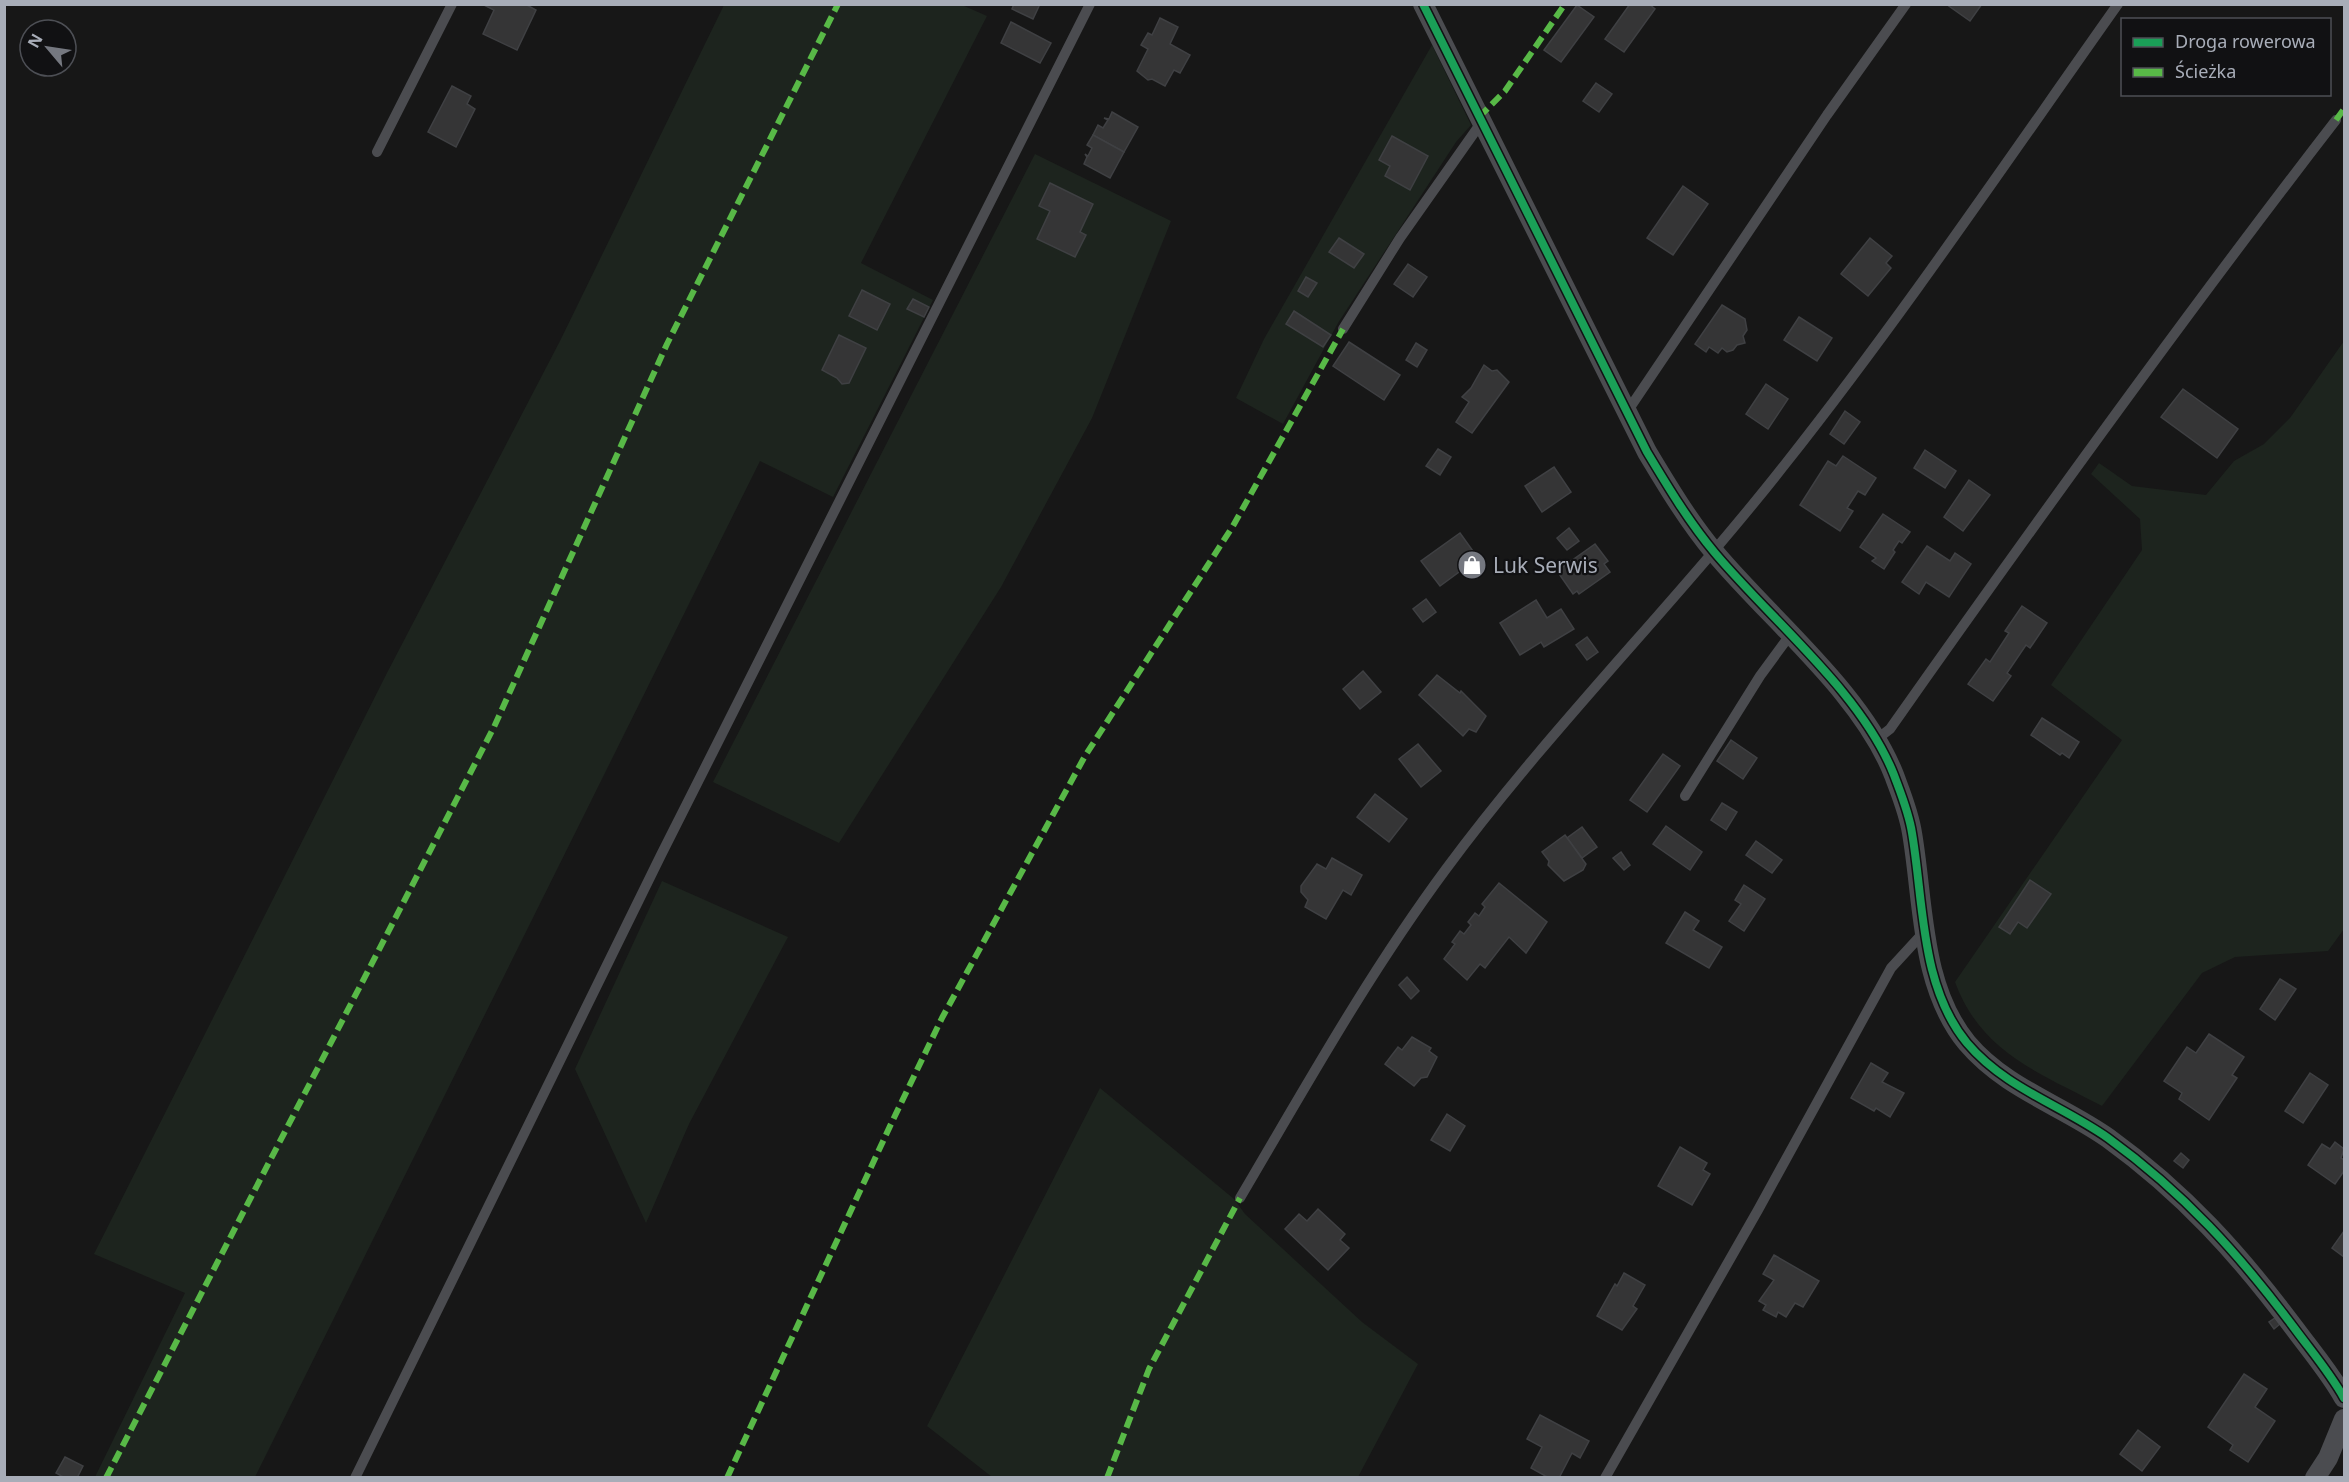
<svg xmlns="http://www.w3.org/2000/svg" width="2349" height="1482" viewBox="0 0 2349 1482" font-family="'Noto Sans',sans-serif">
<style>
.green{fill:#1d241e}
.building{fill:#353536;stroke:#3f4043;stroke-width:1.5}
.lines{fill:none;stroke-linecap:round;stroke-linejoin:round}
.service{stroke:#4b4c50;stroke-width:10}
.minor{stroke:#4b4c50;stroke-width:20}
.quiet{stroke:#58b947;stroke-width:6;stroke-dasharray:12 6;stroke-linecap:butt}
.cycleway-casing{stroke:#111113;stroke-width:11}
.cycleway{stroke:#1a9f57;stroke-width:8}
.labels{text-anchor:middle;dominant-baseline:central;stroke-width:4.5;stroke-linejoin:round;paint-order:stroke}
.poi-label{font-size:21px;fill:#a8adb8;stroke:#111113;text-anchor:start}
</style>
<rect width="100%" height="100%" fill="#171717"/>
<g class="green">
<polygon points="724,5 962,5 987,16 861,263 933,300 833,497 760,461 255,1477 95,1477 185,1293 94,1254 388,671 560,341"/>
<polygon points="1432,45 1471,125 1456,142 1338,323 1283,424 1236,398 1264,339"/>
<polygon points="1035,154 1171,221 1092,418 1001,587 839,843 713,782"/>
<path d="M2344,341V929L2328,951L2235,957L2202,973L2102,1106C2040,1073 1981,1053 1955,982L2122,740L2051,685L2142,550L2140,519L2091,474L2099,463L2132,486L2206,495L2234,461L2264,444L2290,418Z"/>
<polygon points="662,881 788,937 689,1124 646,1223 575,1069"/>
<polygon points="1100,1088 1234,1199 1245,1214 1362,1322 1418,1364 1358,1477 992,1477 927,1426"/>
</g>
<g class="building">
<polygon points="525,4 536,10 517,50 483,34 494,10 482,4"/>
<polygon points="1014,4 1040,4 1033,19 1012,9"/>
<polygon points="1630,4 1649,4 1655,9 1624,52 1605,39"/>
<polygon points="1946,4 1982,4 1970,21"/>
<polygon points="1577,5 1594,17 1561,62 1544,50"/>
<polygon points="1160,18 1178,27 1170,44 1190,55 1180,73 1174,70 1165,86 1152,79 1148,80 1137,71 1148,49 1141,45 1148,33 1152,35"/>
<polygon points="1011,22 1051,43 1040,63 1001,43"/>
<polygon points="1596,83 1612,94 1599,112 1583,101"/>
<polygon points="452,86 471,96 467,104 475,109 456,147 428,132"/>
<polygon points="1112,112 1138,127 1124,152 1093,135 1098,125 1103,128 1108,120 1104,118 1109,119"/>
<polygon points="1093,135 1124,152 1110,178 1084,164 1087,157 1085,154 1088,156 1092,148 1087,145"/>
<polygon points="1392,136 1428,156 1410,190 1385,176 1390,166 1379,160"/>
<polygon points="1050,183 1093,204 1080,232 1086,235 1075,257 1037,239 1050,211 1039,206"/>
<polygon points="1683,186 1708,204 1673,255 1647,238"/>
<polygon points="1339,238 1364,254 1354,268 1329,252"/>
<polygon points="1870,238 1892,256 1886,263 1891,268 1868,296 1841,274"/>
<polygon points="1408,264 1427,277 1413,297 1394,284"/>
<polygon points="1306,277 1317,283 1308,297 1298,291"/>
<polygon points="862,290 890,304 877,330 849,316"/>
<polygon points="913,299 929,307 924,317 907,309"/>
<polygon points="1722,305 1745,319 1747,330 1743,336 1745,343 1737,345 1733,350 1727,352 1722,348 1718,353 1709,347 1706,352 1695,344"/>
<polygon points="1294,311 1331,335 1323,347 1286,324"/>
<polygon points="1799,317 1832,338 1817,361 1784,340"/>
<polygon points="839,335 866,348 849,383 842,384 837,378 822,370"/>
<polygon points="1349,342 1400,375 1384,400 1333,366"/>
<polygon points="1416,343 1427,350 1417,367 1406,360"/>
<polygon points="1484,365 1492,371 1497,370 1509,382 1472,433 1456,422 1469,402 1462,397 1471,388"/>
<polygon points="1766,384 1788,399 1768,429 1746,414"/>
<polygon points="2183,389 2238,429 2217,458 2161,417"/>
<polygon points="1845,411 1860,422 1844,444 1830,434"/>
<polygon points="1438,449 1451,457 1440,475 1426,466"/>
<polygon points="1925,450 1956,471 1945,488 1914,468"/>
<polygon points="1843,456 1876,478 1865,495 1858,491 1847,508 1853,511 1840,531 1800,505 1828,461 1836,466"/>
<polygon points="1554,467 1571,492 1542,512 1525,486"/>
<polygon points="1969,480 1990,495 1963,531 1944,517"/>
<polygon points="1883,514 1910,532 1902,543 1899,541 1893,550 1895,552 1884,569 1872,561 1876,558 1860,547"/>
<polygon points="1569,528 1579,541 1567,550 1557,538"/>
<polygon points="1460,533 1478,558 1440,586 1421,561"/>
<polygon points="1595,544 1608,561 1604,564 1610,572 1579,594 1577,591 1573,594 1557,571"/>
<polygon points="1927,546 1950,561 1955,553 1971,564 1949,597 1926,582 1919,594 1902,582"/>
<polygon points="1426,599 1436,612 1423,622 1413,609"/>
<polygon points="1536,600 1547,618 1561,609 1574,629 1544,647 1541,642 1520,655 1500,623"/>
<polygon points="2022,606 2047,623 2030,648 2026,645 2007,673 2011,676 1993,701 1968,684 1986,659 1990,662 2009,633 2005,631"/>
<polygon points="1587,637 1598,652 1587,660 1576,645"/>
<polygon points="1363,671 1381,692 1360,709 1343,689"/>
<polygon points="1437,675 1460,693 1461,691 1486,716 1476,732 1469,729 1463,736 1419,695"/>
<polygon points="2042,718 2079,742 2069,758 2062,753 2060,755 2031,735"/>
<polygon points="1731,740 1757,758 1743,779 1717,761"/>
<polygon points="1418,744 1441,771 1421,787 1399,759"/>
<polygon points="1663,754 1680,766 1647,812 1630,800"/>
<polygon points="1375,794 1407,819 1389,842 1357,817"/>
<polygon points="1722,803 1737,812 1726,830 1711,820"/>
<polygon points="1666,826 1702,852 1690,870 1653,844"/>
<polygon points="1582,827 1597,847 1582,858 1567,838"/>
<polygon points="1565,835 1586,864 1583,870 1564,881 1548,865 1549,861 1542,852"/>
<polygon points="1756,841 1782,860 1772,873 1746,855"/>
<polygon points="1621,852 1630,865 1624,870 1613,858"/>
<polygon points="1332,858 1362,875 1351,895 1343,890 1326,919 1305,907 1308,900 1301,892 1301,886 1317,864 1326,869"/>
<polygon points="2030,880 2051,894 2027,928 2018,922 2010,934 1999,927"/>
<polygon points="1499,883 1547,922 1526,953 1509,937 1485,968 1480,964 1467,980 1444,959 1455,944 1452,942 1460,931 1464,934 1471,925 1468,922 1475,913 1479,916 1485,907 1482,904"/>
<polygon points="1744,885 1765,899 1744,931 1729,921 1741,904 1735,900"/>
<polygon points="1685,912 1699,921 1693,930 1722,947 1709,968 1666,943"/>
<polygon points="1407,977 1419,991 1411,999 1399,985"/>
<polygon points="2280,979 2296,989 2275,1020 2260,1009"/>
<polygon points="2209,1034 2244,1057 2232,1075 2237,1078 2209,1120 2179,1099 2182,1093 2164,1081 2187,1047 2196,1053"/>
<polygon points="1412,1037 1431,1048 1429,1051 1437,1057 1427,1077 1421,1078 1414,1086 1385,1064 1398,1047 1402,1050"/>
<polygon points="1871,1063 1888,1073 1882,1082 1904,1093 1890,1117 1876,1108 1874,1111 1851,1098"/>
<polygon points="2310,1073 2328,1085 2303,1123 2285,1111"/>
<polygon points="1447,1114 1465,1126 1450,1151 1431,1140"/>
<polygon points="2335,1142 2344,1149 2341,1158 2344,1160 2344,1171 2335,1184 2308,1165 2322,1144 2330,1149"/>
<polygon points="1680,1147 1707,1163 1703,1170 1710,1174 1692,1205 1658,1186"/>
<polygon points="2181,1153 2189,1160 2183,1168 2174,1161"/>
<polygon points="1318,1209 1345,1234 1340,1240 1349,1248 1328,1270 1285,1229 1299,1214 1307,1221"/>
<polygon points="2344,1231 2344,1257 2332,1248"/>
<polygon points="1774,1255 1819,1281 1803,1307 1795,1303 1786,1317 1778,1312 1776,1317 1763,1310 1766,1305 1759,1301 1774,1280 1763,1274"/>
<polygon points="1624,1273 1645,1285 1633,1306 1637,1309 1622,1330 1597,1316 1615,1284 1617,1286"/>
<polygon points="2275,1318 2280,1324 2274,1329 2269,1322"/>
<polygon points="2244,1374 2267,1389 2255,1407 2275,1421 2248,1462 2230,1450 2233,1445 2208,1427"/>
<polygon points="1540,1415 1589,1441 1580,1458 1572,1453 1559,1478 1549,1478 1531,1468 1542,1447 1527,1439"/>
<polygon points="2138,1430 2160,1447 2142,1471 2120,1454"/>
<polygon points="65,1457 83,1466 77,1478 65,1478 56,1473"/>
</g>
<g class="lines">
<g class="service">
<polyline points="377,152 452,4"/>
<polyline points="1343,329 1400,238 1481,123"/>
<polyline points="1627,412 1827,115 1906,4"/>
<path d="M1877,739L1890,729C2035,523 2182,319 2336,120"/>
<polyline points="1685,796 1760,676 1790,635"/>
<path d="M1240,1198C1306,1086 1369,973 1446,869C1551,727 1677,602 1786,463C1903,315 2009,158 2118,4"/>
<polyline points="355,1478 661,855 1090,4"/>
<polyline points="1605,1478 1758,1210 1891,968 1925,931"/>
</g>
<g class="minor">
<path d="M1423,4L1647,452C1668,487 1689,522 1715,553C1772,621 1862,693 1894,775C1901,794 1909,813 1912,833C1924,903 1920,986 1967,1043C2005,1088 2061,1105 2108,1138C2184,1193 2239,1254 2295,1329C2312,1352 2330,1373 2344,1398"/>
<polyline points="2315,1478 2328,1458 2344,1419"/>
</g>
<g class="quiet">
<polyline points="1479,117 1505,91 1565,4"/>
<polyline points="2336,120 2344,109"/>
<polyline points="106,1478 494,727 667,344 838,4"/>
<polyline points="727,1478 891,1124 942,1018 1085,756 1233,526 1343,329"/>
<polyline points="1107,1478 1149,1369 1240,1198"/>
</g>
<g class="cycleway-casing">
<path id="cycleway" d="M1423,4L1647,452C1668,487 1689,522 1715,553C1772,621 1862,693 1894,775C1901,794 1909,813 1912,833C1924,903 1920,986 1967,1043C2005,1088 2061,1105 2108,1138C2184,1193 2239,1254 2295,1329C2312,1352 2330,1373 2344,1398"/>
</g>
<use href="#cycleway" class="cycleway"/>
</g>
<defs>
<g id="shop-disc" transform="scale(1.5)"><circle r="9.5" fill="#757880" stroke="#111113"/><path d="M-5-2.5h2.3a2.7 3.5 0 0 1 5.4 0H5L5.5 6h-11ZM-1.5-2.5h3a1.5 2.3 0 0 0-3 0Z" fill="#fff"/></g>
</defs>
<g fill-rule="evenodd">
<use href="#shop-disc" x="1472" y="565"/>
</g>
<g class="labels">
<g class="poi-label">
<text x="1493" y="565">Luk Serwis</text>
</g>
</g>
<rect width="2349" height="1482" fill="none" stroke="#a8adb8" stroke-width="12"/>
<rect x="2121" y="18" width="210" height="78" fill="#111113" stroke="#4d4f55" stroke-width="1.5"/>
<rect x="2133" y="38" width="30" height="9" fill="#1a9f57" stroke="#4d4f55" stroke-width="1.5"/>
<text x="2175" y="48" font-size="18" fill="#a8adb8">Droga rowerowa</text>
<rect x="2133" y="68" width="30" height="9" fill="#58b947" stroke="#4d4f55" stroke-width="1.5"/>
<text x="2175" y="78" font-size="18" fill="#a8adb8">Ścieżka</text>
<g transform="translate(48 48) rotate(299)"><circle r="28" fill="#111113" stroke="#4d4f55" stroke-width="1.5"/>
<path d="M0-4.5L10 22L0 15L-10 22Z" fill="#757880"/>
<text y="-9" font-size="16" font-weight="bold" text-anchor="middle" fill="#a8adb8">N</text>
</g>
</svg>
